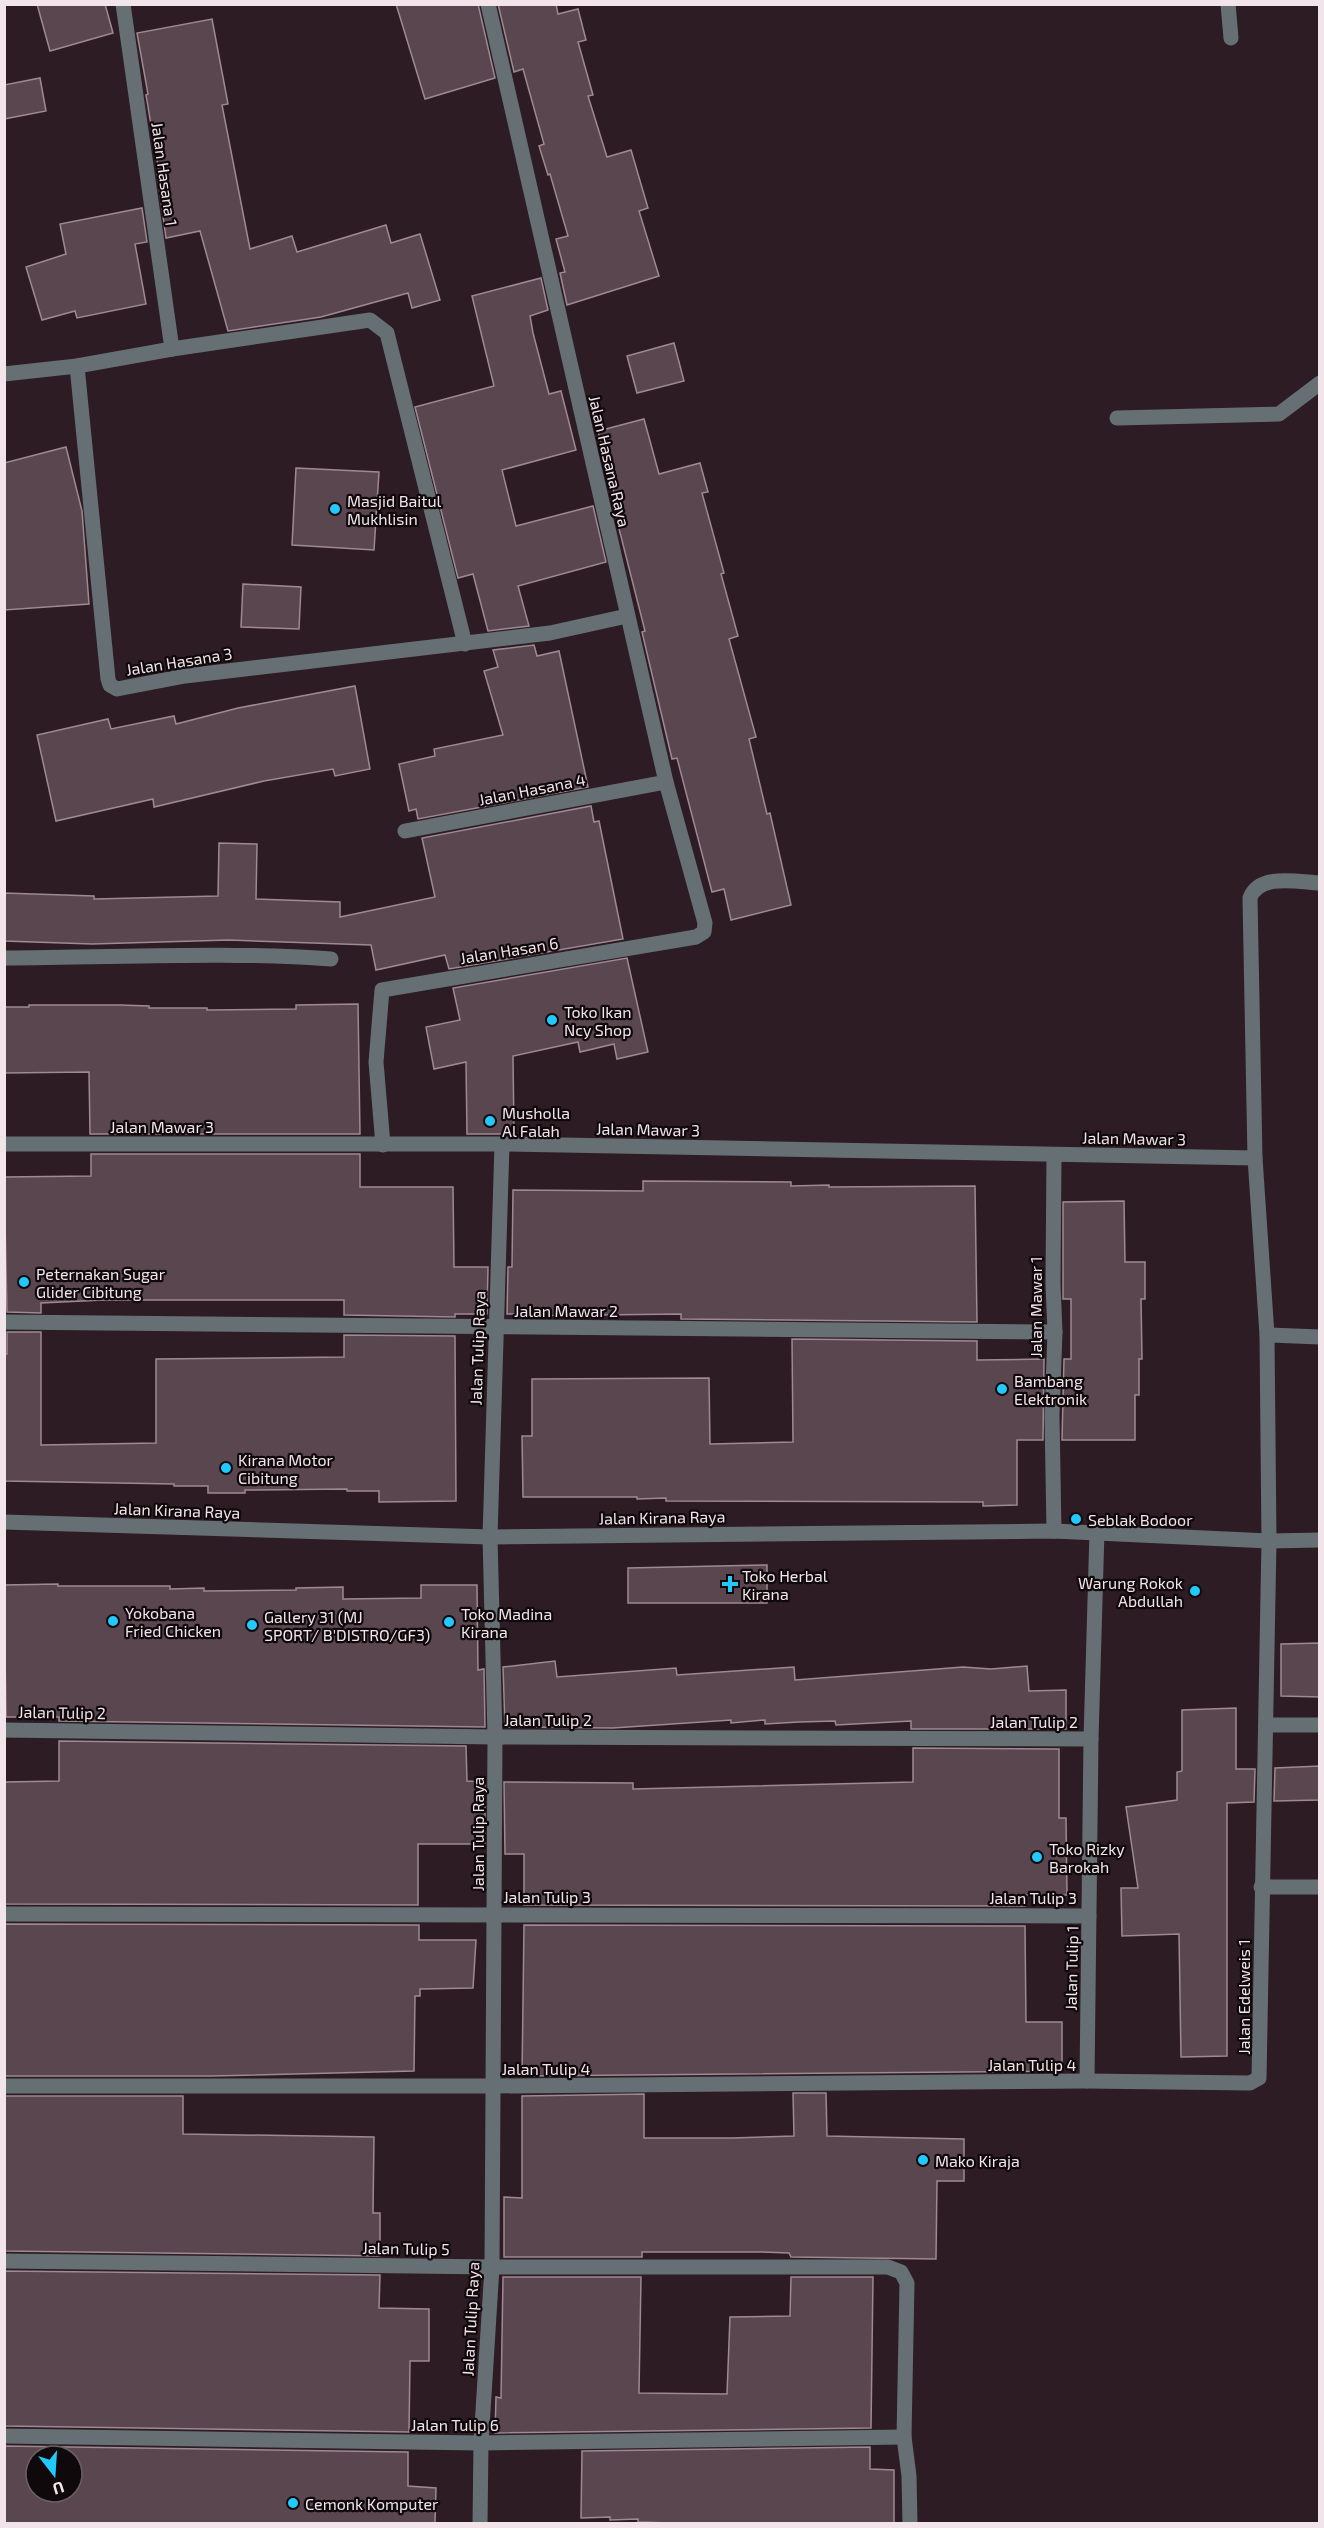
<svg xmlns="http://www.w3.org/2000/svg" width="1324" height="2528" viewBox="0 0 1324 2528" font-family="'Exo 2',sans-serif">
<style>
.building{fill:#5a464f;stroke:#9f8992;stroke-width:1.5;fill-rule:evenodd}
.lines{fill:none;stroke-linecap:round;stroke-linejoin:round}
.minor{stroke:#667074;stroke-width:15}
.poi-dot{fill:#21c9fd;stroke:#10090c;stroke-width:2}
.labels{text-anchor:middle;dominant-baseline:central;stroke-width:4.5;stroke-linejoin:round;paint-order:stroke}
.street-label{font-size:16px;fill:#f1e5ea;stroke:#10090c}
.poi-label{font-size:16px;fill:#f1e5ea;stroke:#10090c;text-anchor:start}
</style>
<rect width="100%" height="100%" fill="#2d1c24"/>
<g class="building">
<polygon points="37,4 105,4 113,33 50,51"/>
<polygon points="396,4 478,4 495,78 425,99"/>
<polygon points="498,4 556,4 558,14 578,9 586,40 578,42 593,95 588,96 607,157 631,150 648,208 639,211 659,276 567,305 560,273 565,272 556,239 568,236 550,174 548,175 539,146 544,144 523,69 514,72"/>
<polygon points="212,19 228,104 222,105 250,249 292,236 297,252 386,225 391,243 420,234 440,300 412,308 408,293 321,317 228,331 200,231 166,238 157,172 159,172 146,95 148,94 137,33"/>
<polygon points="40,78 46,111 4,119 4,85"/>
<polygon points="142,208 147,242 135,244 146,304 77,318 75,311 42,320 26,267 66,254 60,224"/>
<polygon points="541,278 548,310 530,316 533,333 549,394 561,391 576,450 502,470 516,526 593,506 606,562 518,586 529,626 488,631 473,574 458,578 415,407 494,386 472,296"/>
<polygon points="674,343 684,381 637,393 627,356"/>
<polygon points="644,419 659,474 700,463 708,492 702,493 724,573 721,574 738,636 729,639 756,737 749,739 767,814 770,813 791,905 731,920 724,889 712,892 677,758 672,759 642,632 645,631 612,501 616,500 598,431"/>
<polygon points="66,447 82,511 89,604 4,610 4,463"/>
<polygon points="296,468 379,472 374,550 292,545"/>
<polygon points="243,584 301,587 299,629 241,627"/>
<polygon points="534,645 537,656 559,651 588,787 418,819 416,809 409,811 399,764 435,756 434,749 503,735 484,671 498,667 493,650"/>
<polygon points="355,686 370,769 335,776 333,769 264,781 154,807 153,799 56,821 37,735 108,719 111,729 174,716 176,724 238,708"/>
<polygon points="591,806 594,822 599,821 623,939 449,969 445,955 376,970 371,945 229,940 92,944 4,941 4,893 94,896 94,899 218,896 219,843 257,844 256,899 340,902 340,917 435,897 422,838"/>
<polygon points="627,958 648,1052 617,1059 614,1044 580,1052 578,1042 513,1056 514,1134 467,1134 466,1062 434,1069 426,1027 460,1020 453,988"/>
<polygon points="358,1004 360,1134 90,1134 89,1072 4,1073 4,1007 29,1007 29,1005 120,1005 149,1006 149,1008 207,1008 207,1010 296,1009 296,1005"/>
<polygon points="91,1154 360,1154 360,1187 453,1187 454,1267 488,1267 487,1314 455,1314 455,1317 344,1315 344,1300 104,1300 41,1303 41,1313 7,1312 4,1177 91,1176"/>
<polygon points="643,1181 791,1182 791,1186 829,1185 829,1187 975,1186 977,1322 681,1319 681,1314 516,1316 516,1314 507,1314 508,1267 512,1267 513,1190 643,1191"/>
<polygon points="1124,1201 1125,1262 1145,1262 1145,1299 1141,1299 1142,1359 1139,1359 1139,1395 1135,1395 1135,1440 1062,1440 1064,1359 1071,1359 1071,1299 1063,1299 1063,1202"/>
<polygon points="7,1332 41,1332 41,1445 156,1443 156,1359 344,1357 344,1335 455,1336 456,1501 379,1502 379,1491 347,1491 347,1489 245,1490 245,1493 208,1493 208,1486 174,1486 174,1484 4,1481 4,1354 7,1354"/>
<polygon points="792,1339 977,1341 977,1360 1044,1359 1043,1440 1017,1440 1017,1505 983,1506 983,1502 666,1501 666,1498 637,1499 637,1497 523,1497 522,1436 532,1436 532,1379 709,1378 710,1444 793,1442"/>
<polygon points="767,1565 767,1603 628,1603 628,1568"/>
<polygon points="58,1584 58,1586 170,1586 170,1589 204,1588 204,1591 296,1590 296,1588 343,1587 343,1599 421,1598 421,1585 477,1585 478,1670 484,1669 485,1727 59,1721 59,1717 6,1717 4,1585"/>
<polygon points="1320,1643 1320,1697 1281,1696 1281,1644"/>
<polygon points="555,1661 557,1677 676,1668 677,1675 794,1667 795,1680 963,1667 991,1669 1027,1666 1029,1691 1066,1690 1066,1729 911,1729 911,1721 836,1725 835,1721 799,1722 765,1724 765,1720 731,1723 731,1720 613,1728 505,1727 503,1667"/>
<polygon points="1236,1708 1236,1769 1255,1769 1254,1802 1227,1803 1227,2056 1181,2057 1179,1934 1122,1936 1121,1888 1138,1888 1126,1807 1177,1800 1177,1772 1182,1771 1182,1710"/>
<polygon points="59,1741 466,1746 467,1781 485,1782 485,1844 418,1844 418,1905 4,1904 4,1782 59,1781"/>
<polygon points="913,1748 1059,1749 1059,1818 1066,1818 1067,1895 1025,1895 1025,1906 524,1905 524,1854 505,1854 504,1782 633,1783 633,1789 913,1782"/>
<polygon points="1320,1766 1320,1800 1274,1801 1275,1768"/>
<polygon points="4,1924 419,1925 419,1940 476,1940 473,1988 420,1989 420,1996 415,1996 414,2071 211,2076 4,2076"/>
<polygon points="524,1925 1025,1926 1026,2022 1062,2022 1062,2071 522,2076"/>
<polygon points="793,2093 826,2093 827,2136 964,2139 964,2181 937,2181 936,2259 791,2257 789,2253 761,2252 642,2252 642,2257 504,2257 504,2197 522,2198 522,2096 644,2094 644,2138 732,2138 794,2136"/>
<polygon points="4,2096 183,2096 183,2134 374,2137 373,2213 380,2213 380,2256 4,2251"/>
<polygon points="4,2271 380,2275 379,2308 429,2309 429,2361 410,2361 409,2432 4,2426"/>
<polygon points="503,2277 641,2277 639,2393 727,2394 730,2317 790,2316 791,2277 873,2277 871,2428 495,2433 496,2397 501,2398"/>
<path d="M4,2446L408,2452V2486L436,2488L435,2523H4ZM36,2456H72V2492H36Z"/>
<polygon points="870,2447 870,2469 894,2470 894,2523 670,2523 638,2522 638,2519 610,2520 610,2517 581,2518 582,2451"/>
</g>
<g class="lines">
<g class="minor">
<polyline points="123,4 172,349"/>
<polyline points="1228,4 1231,38"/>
<polyline points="77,366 108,679 110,685 117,689 185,676 550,633 627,616"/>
<polyline points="4,374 77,366 172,349 370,320 387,333 465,644"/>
<polyline points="1117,418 1279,414 1320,383"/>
<polyline points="405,831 666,782"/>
<path d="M4,958C113,958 222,951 331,959"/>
<polyline points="4,1144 502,1144 1255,1158"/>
<polyline points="383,1145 376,1062 382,990 696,937 704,932 705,923 666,782 488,4"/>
<polyline points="4,1322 1055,1332"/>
<polyline points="1267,1335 1320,1337"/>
<polyline points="4,1522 490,1537 1054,1531 1269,1541 1320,1540"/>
<polyline points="1054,1531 1052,1415 1055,1332 1053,1284 1054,1155"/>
<polyline points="1267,1725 1320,1725"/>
<polyline points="4,1730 495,1737 1091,1739"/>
<polyline points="1261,1887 1320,1887"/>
<polyline points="4,1914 1089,1916"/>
<polyline points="1087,2081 1091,1739 1097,1531"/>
<path d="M4,2086H494L1087,2081L1250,2083L1259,2078L1269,1541L1267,1335L1255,1158L1250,898C1259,873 1298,882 1320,883"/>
<polyline points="4,2261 492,2267 888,2267 901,2272 907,2283 904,2437 909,2476 910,2524"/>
<polyline points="4,2436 481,2443 904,2437"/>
<polyline points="480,2524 481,2443 492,2267 495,1737 490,1537 502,1144"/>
</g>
</g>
<g class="poi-dot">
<circle cx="335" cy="509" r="6"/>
<circle cx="552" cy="1020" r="6"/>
<circle cx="490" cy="1121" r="6"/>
<circle cx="24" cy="1282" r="6"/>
<circle cx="1002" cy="1389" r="6"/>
<circle cx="226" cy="1468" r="6"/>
<circle cx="1076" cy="1519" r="6"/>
<path d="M727 1575h6v6h6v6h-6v6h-6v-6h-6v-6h6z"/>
<circle cx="1195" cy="1591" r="6"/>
<circle cx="113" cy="1621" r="6"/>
<circle cx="449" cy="1622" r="6"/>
<circle cx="252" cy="1625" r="6"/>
<circle cx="1037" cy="1857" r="6"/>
<circle cx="923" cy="2160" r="6"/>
<circle cx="293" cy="2503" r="6"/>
</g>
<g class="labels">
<g class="street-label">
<text transform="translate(165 174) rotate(82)">Jalan Hasana 1</text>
<text transform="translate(610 461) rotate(77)">Jalan Hasana Raya</text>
<text transform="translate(179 661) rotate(-9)">Jalan Hasana 3</text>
<text transform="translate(532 789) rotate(-11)">Jalan Hasana 4</text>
<text transform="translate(509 950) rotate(-9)">Jalan Hasan 6</text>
<text x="162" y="1126">Jalan Mawar 3</text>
<text transform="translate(648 1129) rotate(1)">Jalan Mawar 3</text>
<text transform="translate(1134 1138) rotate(1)">Jalan Mawar 3</text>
<text transform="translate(1035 1307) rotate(-90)">Jalan Mawar 1</text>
<text x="566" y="1310">Jalan Mawar 2</text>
<text transform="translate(477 1348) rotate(-88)">Jalan Tulip Raya</text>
<text transform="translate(177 1510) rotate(2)">Jalan Kirana Raya</text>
<text transform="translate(662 1517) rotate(-1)">Jalan Kirana Raya</text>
<text transform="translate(62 1712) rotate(1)">Jalan Tulip 2</text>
<text x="548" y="1719">Jalan Tulip 2</text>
<text x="1034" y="1721">Jalan Tulip 2</text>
<text transform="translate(477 1834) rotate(-90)">Jalan Tulip Raya</text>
<text x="547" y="1896">Jalan Tulip 3</text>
<text x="1033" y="1897">Jalan Tulip 3</text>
<text transform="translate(1071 1968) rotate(-89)">Jalan Tulip 1</text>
<text transform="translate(1243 1997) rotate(-90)">Jalan Edelweis 1</text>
<text x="1032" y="2064">Jalan Tulip 4</text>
<text x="546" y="2068">Jalan Tulip 4</text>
<text transform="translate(406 2248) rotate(1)">Jalan Tulip 5</text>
<text transform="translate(470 2319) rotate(-87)">Jalan Tulip Raya</text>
<text x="455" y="2424">Jalan Tulip 6</text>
</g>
<g class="poi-label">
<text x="347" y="500">Masjid Baitul<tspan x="347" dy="18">Mukhlisin</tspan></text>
<text x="564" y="1011">Toko Ikan<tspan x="564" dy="18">Ncy Shop</tspan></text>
<text x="502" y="1112">Musholla<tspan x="502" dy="18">Al Falah</tspan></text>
<text x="36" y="1273">Peternakan Sugar<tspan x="36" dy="18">Glider Cibitung</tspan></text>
<text x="1014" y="1380">Bambang<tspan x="1014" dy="18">Elektronik</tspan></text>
<text x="238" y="1459">Kirana Motor<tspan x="238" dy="18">Cibitung</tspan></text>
<text x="1088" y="1519">Seblak Bodoor</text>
<text x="742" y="1575">Toko Herbal<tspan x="742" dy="18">Kirana</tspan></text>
<text x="1183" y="1582" text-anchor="end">Warung Rokok<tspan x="1183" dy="18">Abdullah</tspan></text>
<text x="125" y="1612">Yokobana<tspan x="125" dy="18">Fried Chicken</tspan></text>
<text x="461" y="1613">Toko Madina<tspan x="461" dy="18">Kirana</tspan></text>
<text x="264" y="1616">Gallery 31 (MJ<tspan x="264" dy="18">SPORT/ B'DISTRO/GF3)</tspan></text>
<text x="1049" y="1848">Toko Rizky<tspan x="1049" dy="18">Barokah</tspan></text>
<text x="935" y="2160">Mako Kiraja</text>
<text x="305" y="2503">Cemonk Komputer</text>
</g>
</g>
<rect width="1324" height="2528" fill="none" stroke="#f1e5ea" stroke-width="12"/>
<g transform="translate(54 2474) rotate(163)"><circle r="28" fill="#10090c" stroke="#6a6165" stroke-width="1.5"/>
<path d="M0-4.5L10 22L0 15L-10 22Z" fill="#21c9fd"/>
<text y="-9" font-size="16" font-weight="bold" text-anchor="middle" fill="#f1e5ea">U</text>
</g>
</svg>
